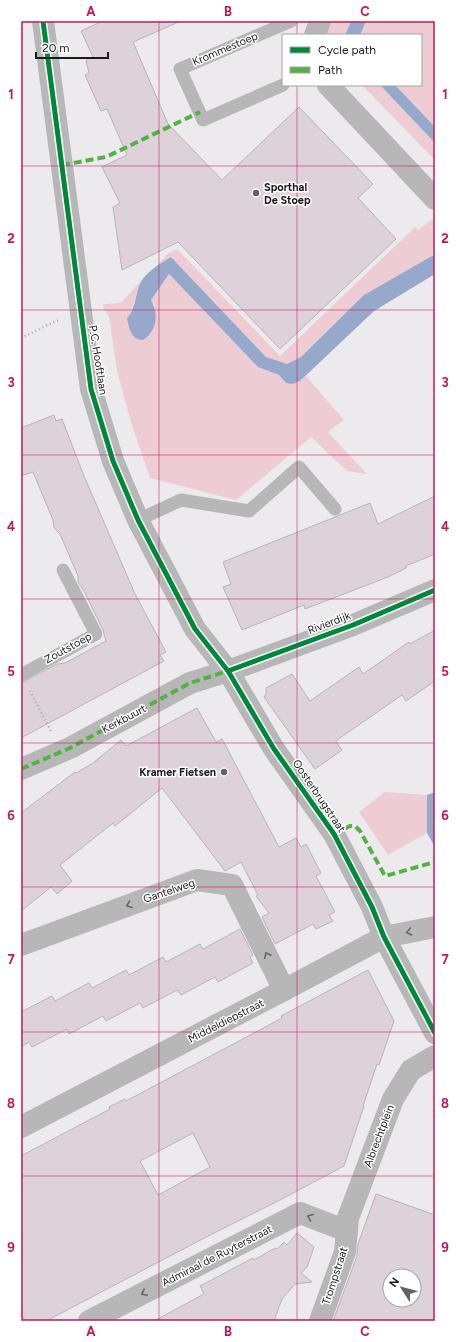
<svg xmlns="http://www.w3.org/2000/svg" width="456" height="1342" viewBox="0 0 456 1342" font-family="Figtree,sans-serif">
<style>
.green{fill:#edcdd3}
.water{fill:#97a9ca}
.building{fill:#ded2da;stroke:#b7b5b7;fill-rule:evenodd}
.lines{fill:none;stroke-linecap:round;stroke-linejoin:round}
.path{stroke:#acacac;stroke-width:2.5;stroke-dasharray:1 3;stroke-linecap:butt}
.lane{stroke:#b7b7b7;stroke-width:13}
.street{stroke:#b7b7b7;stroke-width:22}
.quiet{stroke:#55b145;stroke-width:4;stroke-dasharray:8 4;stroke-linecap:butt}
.cycleway-casing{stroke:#fff;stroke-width:8}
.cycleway{stroke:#00873e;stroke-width:5}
.oneway{stroke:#696869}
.grid{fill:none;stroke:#c2185b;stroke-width:1;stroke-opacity:0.55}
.poi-dot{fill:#646364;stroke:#fff;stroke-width:1.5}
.labels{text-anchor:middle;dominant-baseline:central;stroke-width:3;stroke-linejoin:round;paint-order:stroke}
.street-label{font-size:11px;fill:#1b1a1b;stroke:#fff}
.poi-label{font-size:11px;font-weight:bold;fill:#1b1a1b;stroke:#fff;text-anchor:start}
.neatline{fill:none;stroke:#c2185b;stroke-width:1.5}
.grid-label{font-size:13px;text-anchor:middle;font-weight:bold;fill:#c2185b}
</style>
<rect width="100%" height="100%" fill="#eceaed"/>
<g class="green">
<polygon points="332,21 351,21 345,35 326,35"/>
<polygon points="366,21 435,21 435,127 395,85 421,85 421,35 360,35"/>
<polygon points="362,85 380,85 435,143 435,160"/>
<polygon points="432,219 435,222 435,256 432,256 301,357 287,365 266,357 171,257 156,266 165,257 164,256 177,249 280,356 415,227 418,230"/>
<polygon points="169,274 258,367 279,375 286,383 300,381 306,376 344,420 328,432 367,474 347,471 311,437 236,500 150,478 131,422 117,371 109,316 104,310 103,304 121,303 142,280 136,295 131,315 155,307 151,300"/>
<polygon points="385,792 427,795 427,833 388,855 359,812"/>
</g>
<g class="water">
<polygon points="351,21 366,21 360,35 345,35"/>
<polygon points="380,85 395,85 435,127 435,143"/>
<path d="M432,256H435V274L374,311L300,381L293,384L286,383L279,375L258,367L169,274L151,300C159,314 157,331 143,340C131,340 129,328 127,318C136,311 135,291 142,280C149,270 161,263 171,257L266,357L287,364L301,357L364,295Z"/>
<polygon points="435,792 435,847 427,833 427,795"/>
</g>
<g class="building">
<polygon points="103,21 181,21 133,42 168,124 222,180 299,107 373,184 358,198 396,239 280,349 178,242 122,270 113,207 120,203 102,167 127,155 107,109 101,111 85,75 89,73 86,60 93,57 81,31"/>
<polygon points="54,415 56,421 62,419 84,476 135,594 166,652 160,655 164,661 21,738 21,683 57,664 65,663 106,641 103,630 84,591 78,582 78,576 60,534 54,528 53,520 33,472 21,476 21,428"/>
<polygon points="435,496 435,554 406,566 406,568 388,577 305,609 304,605 242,630 223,587 231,584 223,562 370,503 378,524"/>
<polygon points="435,630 435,681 406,701 402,695 337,740 336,742 342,750 315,769 264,697 266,694 266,688 292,674 310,701 359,667 363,674 409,642 410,644"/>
<polygon points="197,708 216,742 222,739 279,847 296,838 301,847 306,844 321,873 316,876 335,912 329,915 333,921 316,929 313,924 275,944 262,917 269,913 256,896 258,895 241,862 225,871 162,788 115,826 113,823 60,865 72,881 57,894 51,887 21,911 21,813 75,772 76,773 93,763 121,740 126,746"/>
<polygon points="240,929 253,955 250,957 253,963 218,982 215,977 181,995 177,990 143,1008 140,1003 106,1021 103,1016 69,1034 67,1029 32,1047 29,1042 21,1047 21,1012 52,996 55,1001 89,983 92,988 126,970 129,975 163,957 166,962 200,944 203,949"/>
<path d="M368,970L394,1021L379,1065L377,1064L363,1106H364L344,1166L280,1200L212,1234L46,1321H25L21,1313V1156L110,1109L109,1107L125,1099L126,1101L224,1049L282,1018L281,1016ZM193,1133L210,1167L158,1195L140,1161Z"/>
<path d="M376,1194L435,1215V1321H333L357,1256L358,1244ZM390,1276H414V1300H390Z"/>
<polygon points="297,1233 314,1247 307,1267 301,1273 312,1282 295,1284 282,1299 274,1321 154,1321 204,1294 200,1286 253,1258 254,1260 275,1248 277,1249 284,1242 287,1245"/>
</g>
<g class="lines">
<g class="path">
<polyline points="21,338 58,320"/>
<polyline points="30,691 51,731"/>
</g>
<g class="lane">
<polyline points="283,85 203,120 180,69 291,21"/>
<polyline points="138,520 181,500 249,511 299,467 335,509"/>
<polyline points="21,675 96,634 63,570"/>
</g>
<g class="street">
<polyline points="43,21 91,389 113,461 138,520 195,629 228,671 274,749 334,834 372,907 384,937 435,1033"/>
<polyline points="315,35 320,21"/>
<polyline points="328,85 435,199"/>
<polyline points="21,769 70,748 190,683 228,671 353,625 435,590"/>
<polyline points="21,945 197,880 232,885 284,990"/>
<polyline points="21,1127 284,990 384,937 435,927"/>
<polyline points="89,1321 300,1213 347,1231"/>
<polyline points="320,1321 345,1252 348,1218 393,1099 411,1070 435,1056"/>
</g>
<g class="quiet">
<polyline points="62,165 106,157 200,112"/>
<polyline points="21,769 70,748 190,683 228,671"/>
<polyline points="334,834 350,826 355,826 360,831 385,876 435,862"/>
</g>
<g class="cycleway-casing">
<g id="cycleway">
<polyline points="43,21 91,389 113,461 138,520 195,629 228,671 274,749 334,834 372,907 384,937 435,1033"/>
<polyline points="228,671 353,625 435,590"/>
</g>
</g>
<use href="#cycleway" class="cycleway"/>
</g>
<defs><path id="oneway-chevron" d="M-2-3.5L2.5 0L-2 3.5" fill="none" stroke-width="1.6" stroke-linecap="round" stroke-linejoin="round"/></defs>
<g class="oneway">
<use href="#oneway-chevron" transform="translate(129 905) rotate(160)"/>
<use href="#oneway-chevron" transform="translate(409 932) rotate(169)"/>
<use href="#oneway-chevron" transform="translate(267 955) rotate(-116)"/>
<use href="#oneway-chevron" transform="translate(310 1217) rotate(-159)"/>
<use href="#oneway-chevron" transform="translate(144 1293) rotate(153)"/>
</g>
<path class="grid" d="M159,21V1321M297,21V35M297,85V1321M21,166H435M21,310H435M21,455H435M21,599H435M21,743H435M21,887H435M21,1032H435M21,1176H435"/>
<g class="poi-dot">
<circle cx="256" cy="193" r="4"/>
<circle cx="224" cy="772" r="4"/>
</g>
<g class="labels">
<g class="street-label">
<text transform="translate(225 49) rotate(-23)">Krommestoep</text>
<text transform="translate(98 360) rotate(81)">P.C. Hooftlaan</text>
<text transform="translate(329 623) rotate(-21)">Rivierdijk</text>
<text transform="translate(68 648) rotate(-29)">Zoutstoep</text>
<text transform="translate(124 719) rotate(-28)">Kerkbuurt</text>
<text transform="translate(319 796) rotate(56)">Oosterbrugstraat</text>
<text transform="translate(169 891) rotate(-19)">Gantelweg</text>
<text transform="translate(226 1021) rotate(-27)">Middeldiepstraat</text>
<text transform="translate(379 1136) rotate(-69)">Albrechtplein</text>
<text transform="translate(217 1256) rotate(-27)">Admiraal de Ruyterstraat</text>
<text transform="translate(335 1276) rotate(-72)">Trompstraat</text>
</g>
<g class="poi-label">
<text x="264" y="187">Sporthal<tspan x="264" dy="13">De Stoep</tspan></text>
<text x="216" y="772" text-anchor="end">Kramer Fietsen</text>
</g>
</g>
<rect width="456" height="1342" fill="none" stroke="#ffffff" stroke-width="44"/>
<rect x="282" y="34" width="140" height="52" fill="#ffffff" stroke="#a4a3a4"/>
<rect x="290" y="47" width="20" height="6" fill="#00873e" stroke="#a4a3a4"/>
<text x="318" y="54" font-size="12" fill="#1b1a1b">Cycle path</text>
<rect x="290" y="67" width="20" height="6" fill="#55b145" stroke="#a4a3a4"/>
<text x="318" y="74" font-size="12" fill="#1b1a1b">Path</text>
<g transform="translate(402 1288) rotate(306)"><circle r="19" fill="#ffffff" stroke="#a4a3a4"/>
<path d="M0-3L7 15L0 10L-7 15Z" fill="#646364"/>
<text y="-6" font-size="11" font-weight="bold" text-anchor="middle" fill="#1b1a1b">N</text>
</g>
<path d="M36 52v6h72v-6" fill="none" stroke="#1b1a1b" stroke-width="2"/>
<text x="42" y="52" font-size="12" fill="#1b1a1b" stroke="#ffffff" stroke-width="3" paint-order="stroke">20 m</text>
<rect x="22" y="22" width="412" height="1298" class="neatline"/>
<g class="grid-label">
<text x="91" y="16">A</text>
<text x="228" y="16">B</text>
<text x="365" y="16">C</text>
<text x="11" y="99">1</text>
<text x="445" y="99">1</text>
<text x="11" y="243">2</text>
<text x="445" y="243">2</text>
<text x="11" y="387">3</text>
<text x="445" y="387">3</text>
<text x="11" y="531">4</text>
<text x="445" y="531">4</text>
<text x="11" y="676">5</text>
<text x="445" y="676">5</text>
<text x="11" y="820">6</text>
<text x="445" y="820">6</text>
<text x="11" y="964">7</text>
<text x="445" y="964">7</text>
<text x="11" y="1108">8</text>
<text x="445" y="1108">8</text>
<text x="11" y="1252">9</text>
<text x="445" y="1252">9</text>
<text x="91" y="1336">A</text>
<text x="228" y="1336">B</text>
<text x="365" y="1336">C</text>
</g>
</svg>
